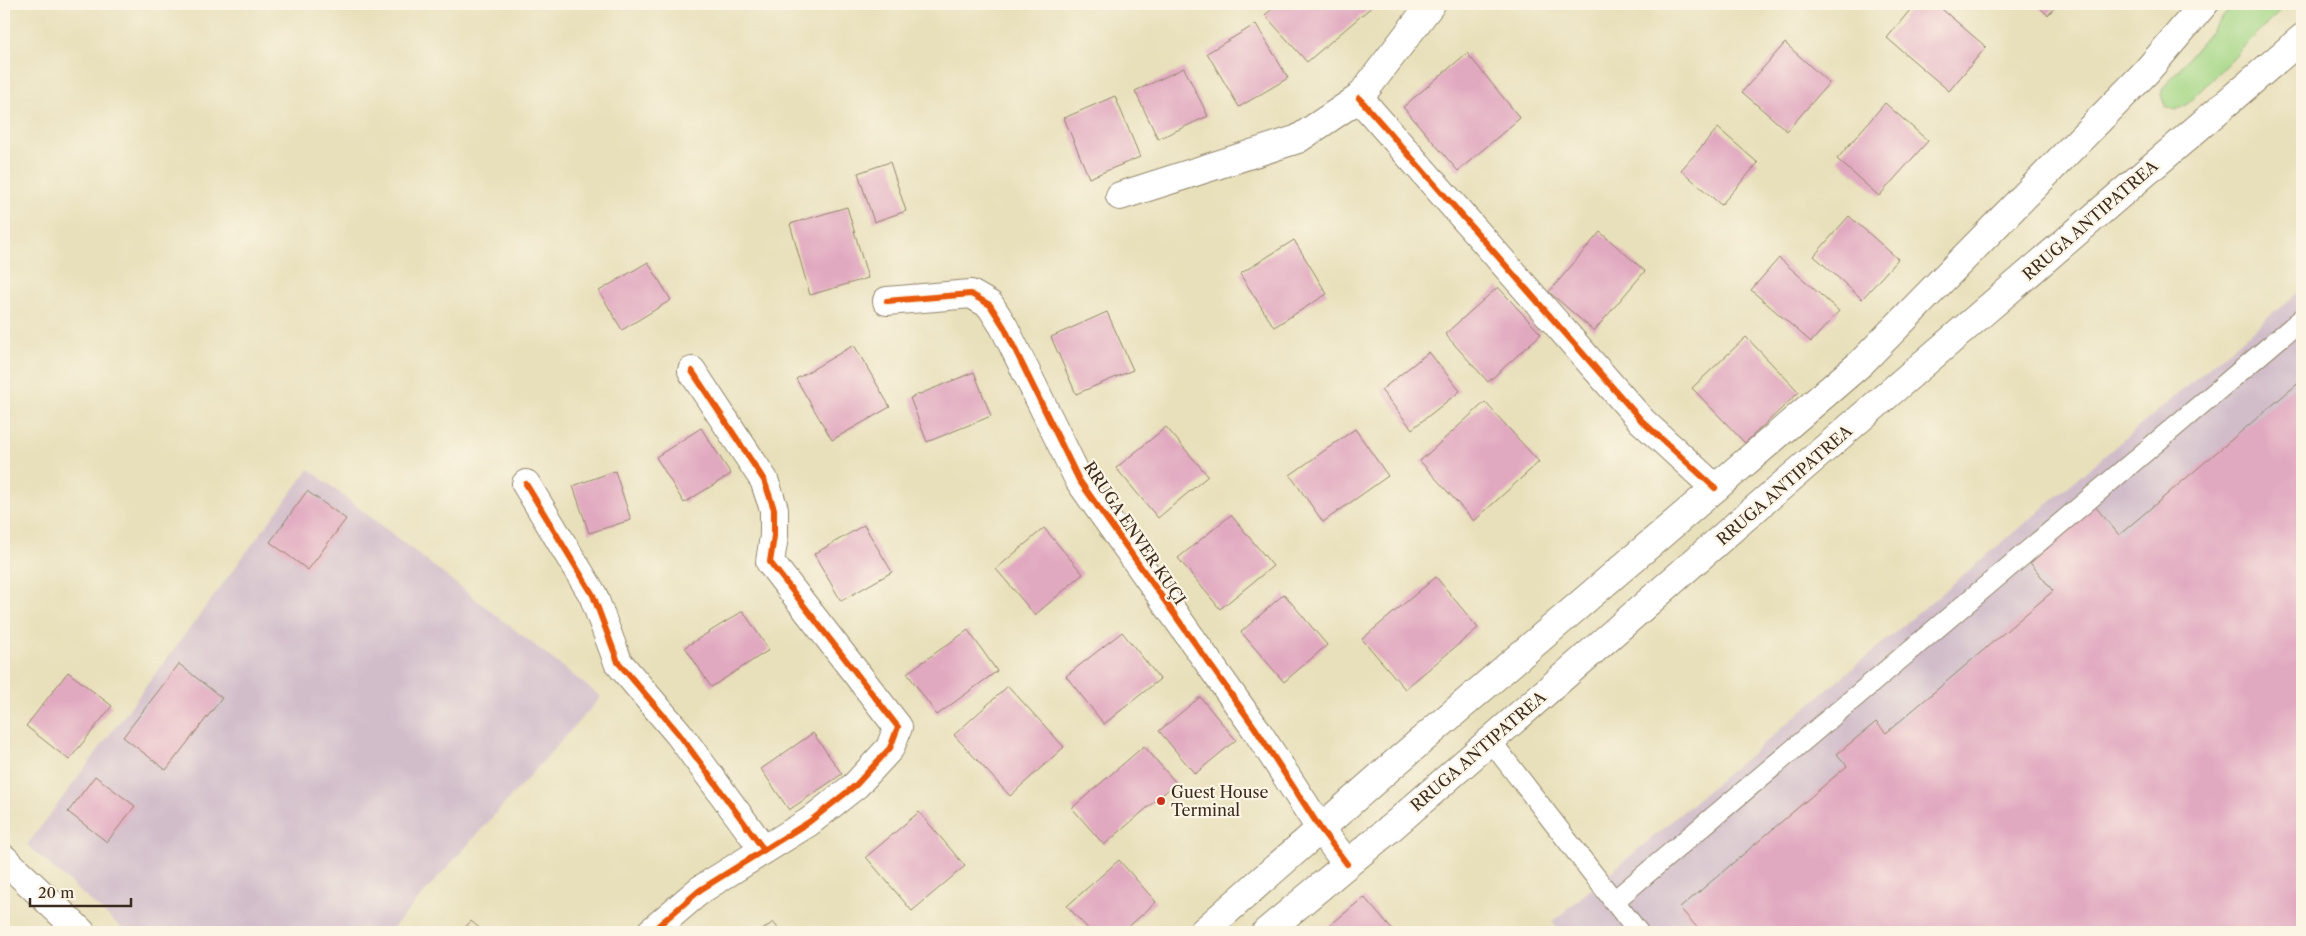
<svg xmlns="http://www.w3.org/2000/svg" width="2306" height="936" viewBox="0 0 2306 936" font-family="'Libre Caslon Text',serif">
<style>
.industrial{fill:#d1bdca}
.green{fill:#a4d786;stroke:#708052}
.building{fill:#e1a9c0}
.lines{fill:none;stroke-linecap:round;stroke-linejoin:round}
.lane-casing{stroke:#92856c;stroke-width:22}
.street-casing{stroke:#92856c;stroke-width:30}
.primary-casing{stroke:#92856c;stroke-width:30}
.lane{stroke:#fff;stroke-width:20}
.street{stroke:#fff;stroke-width:28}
.primary{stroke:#fff;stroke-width:28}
.cycleway-casing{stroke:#fcf5e5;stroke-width:9}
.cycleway{stroke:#e8590c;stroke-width:6}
.poi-dot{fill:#c8321e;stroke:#fcf5e5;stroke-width:2}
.labels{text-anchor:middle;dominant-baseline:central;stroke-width:4.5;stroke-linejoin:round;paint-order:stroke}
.street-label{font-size:16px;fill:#3b2a1e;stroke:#fcf5e5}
.poi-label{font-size:16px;fill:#3b2a1e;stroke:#fcf5e5;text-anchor:start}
</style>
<rect width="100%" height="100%" fill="#fcf5e5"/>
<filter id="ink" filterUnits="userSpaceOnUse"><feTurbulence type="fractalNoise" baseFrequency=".02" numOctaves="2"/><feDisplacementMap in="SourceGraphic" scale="10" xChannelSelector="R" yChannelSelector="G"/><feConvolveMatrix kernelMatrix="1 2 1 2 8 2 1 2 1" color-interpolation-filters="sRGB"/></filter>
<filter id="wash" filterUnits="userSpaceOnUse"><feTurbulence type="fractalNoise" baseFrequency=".0096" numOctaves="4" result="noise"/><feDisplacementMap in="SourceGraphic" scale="20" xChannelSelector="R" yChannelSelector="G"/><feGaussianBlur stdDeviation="1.12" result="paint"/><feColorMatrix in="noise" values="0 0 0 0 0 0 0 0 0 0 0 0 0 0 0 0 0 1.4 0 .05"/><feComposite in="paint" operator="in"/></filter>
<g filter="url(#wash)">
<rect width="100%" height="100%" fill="#e8e0bb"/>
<g class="industrial">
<polygon points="2302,289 2302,932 1561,932 1552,922"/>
<polygon points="309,469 601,697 389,932 126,932 27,845"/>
</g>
<polygon class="green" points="2234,4 2287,4 2186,105 2176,110 2165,106 2161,95 2163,88"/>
<g id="blocks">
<g class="building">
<polygon points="1278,4 1375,4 1307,62 1265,15"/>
<polygon points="1915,4 1936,4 1986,47 1949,91 1887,38"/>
<polygon points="2035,4 2058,4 2048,15"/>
<polygon points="1256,24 1288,78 1239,107 1207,53"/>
<polygon points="1785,43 1829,83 1787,131 1742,92"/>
<polygon points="1467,53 1520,118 1458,171 1403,107"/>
<polygon points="1184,68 1208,116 1158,139 1135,91"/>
<polygon points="1115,96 1140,157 1089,178 1064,118"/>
<polygon points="1885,103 1928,141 1879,196 1837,159"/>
<polygon points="1718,128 1758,163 1721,205 1681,170"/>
<polygon points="890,162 906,211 874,222 858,173"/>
<polygon points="847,207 868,278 810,295 790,224"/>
<polygon points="1849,216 1898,259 1862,299 1814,256"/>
<polygon points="1600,232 1645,271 1594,331 1549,292"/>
<polygon points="1294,240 1327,294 1274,327 1240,274"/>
<polygon points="1779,258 1839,311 1811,342 1751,290"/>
<polygon points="648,262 671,300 622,330 599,291"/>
<polygon points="1498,287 1541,334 1488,382 1445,334"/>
<polygon points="1107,312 1133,370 1076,394 1051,337"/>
<polygon points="1746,337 1799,392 1745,443 1692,388"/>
<polygon points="854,345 890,407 832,440 796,379"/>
<polygon points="1429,352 1460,391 1412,429 1381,390"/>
<polygon points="974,372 991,416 927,442 910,398"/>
<polygon points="2302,380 2302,932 1701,932 1680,908 1847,766 1837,754 1876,722 1886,733 2053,591 2028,560 2094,505 2119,535"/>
<polygon points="1485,402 1539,462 1474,521 1420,461"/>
<polygon points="1166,427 1208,476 1158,518 1116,468"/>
<polygon points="701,428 731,474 684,503 656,457"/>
<polygon points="1355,429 1388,476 1323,522 1290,475"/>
<polygon points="615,471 631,520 589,533 573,486"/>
<polygon points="307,491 346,519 308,570 270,542"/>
<polygon points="1231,515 1273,566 1220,609 1178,558"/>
<polygon points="864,525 892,572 841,601 814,554"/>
<polygon points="1044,528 1083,574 1035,615 996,569"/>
<polygon points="1436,577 1478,628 1405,689 1362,639"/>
<polygon points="1284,594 1327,645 1284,682 1241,632"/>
<polygon points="743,611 769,650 711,687 685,647"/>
<polygon points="968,630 997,671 937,715 907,673"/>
<polygon points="1122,632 1160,679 1104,724 1066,676"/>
<polygon points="179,664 222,698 166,770 123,737"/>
<polygon points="68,672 112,706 69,760 26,726"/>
<polygon points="1008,686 1064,747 1010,796 954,735"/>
<polygon points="1200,697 1236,740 1195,774 1159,731"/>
<polygon points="813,733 842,774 789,810 761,769"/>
<polygon points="1144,746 1176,783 1104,845 1072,808"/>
<polygon points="95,776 135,806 107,842 68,812"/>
<polygon points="919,812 965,866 912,911 866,857"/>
<polygon points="1119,860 1156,902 1123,932 1091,932 1067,906"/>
<polygon points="1364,897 1394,932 1322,932"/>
<polygon points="471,921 484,932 461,932"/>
<polygon points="773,922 781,932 760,932"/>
</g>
</g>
</g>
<g filter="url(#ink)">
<use href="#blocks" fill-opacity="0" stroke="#92856c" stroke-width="1"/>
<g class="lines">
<g class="lane-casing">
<g id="lane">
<polyline points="1490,740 1614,901 2302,319"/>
<polyline points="1614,901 1638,932"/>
</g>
</g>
<g class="street-casing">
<g id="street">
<polyline points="1359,98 1642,421 1715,488"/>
<polyline points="1120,196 1298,139 1359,98 1431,4"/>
<polyline points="887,301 971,294 990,305 1004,327 1079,480 1255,728 1320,828 1347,864"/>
<polyline points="526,484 593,595 618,662 679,734 764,850"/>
<polyline points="4,859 81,932"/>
<polyline points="651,932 700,890 809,822 856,785 890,748 898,727 770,562 774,536 774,509 764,480 692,371"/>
</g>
</g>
<g class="primary-casing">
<g id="primary">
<polyline points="1203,932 1387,770 1861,363 2146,72 2204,4"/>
<polyline points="1266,932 1393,826 1741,521 2302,38"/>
</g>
</g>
<use href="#lane" class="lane"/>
<use href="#street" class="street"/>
<use href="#primary" class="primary"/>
<g class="cycleway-casing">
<g id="cycleway">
<polyline points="1359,98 1642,421 1715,488"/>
<polyline points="887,301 971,294 990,305 1004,327 1079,480 1255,728 1320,828 1347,864"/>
<polyline points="526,484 593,595 618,662 679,734 764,850"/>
<polyline points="651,932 700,890 809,822 856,785 890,748 898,727 770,562 774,536 774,509 764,480 692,371"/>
</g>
</g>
<use href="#cycleway" class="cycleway"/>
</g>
</g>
<circle class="poi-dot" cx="1161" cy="801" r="5"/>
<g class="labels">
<g class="street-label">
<text transform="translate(2090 220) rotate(-41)">RRUGA ANTIPATREA</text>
<text transform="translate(1784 485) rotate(-41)">RRUGA ANTIPATREA</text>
<text transform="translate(1135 533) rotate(56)">RRUGA ENVER KUÇI</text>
<text transform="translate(1478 751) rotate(-41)">RRUGA ANTIPATREA</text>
</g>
<g class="poi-label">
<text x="1171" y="792">Guest House<tspan x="1171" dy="18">Terminal</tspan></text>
</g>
</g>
<rect width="2306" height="936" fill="none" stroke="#fcf5e5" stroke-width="20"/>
<path d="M30 898v8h101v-8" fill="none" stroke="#3b2a1e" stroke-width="2.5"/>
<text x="38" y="898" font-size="15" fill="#3b2a1e" stroke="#fcf5e5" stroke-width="4" paint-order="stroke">20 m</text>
</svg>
